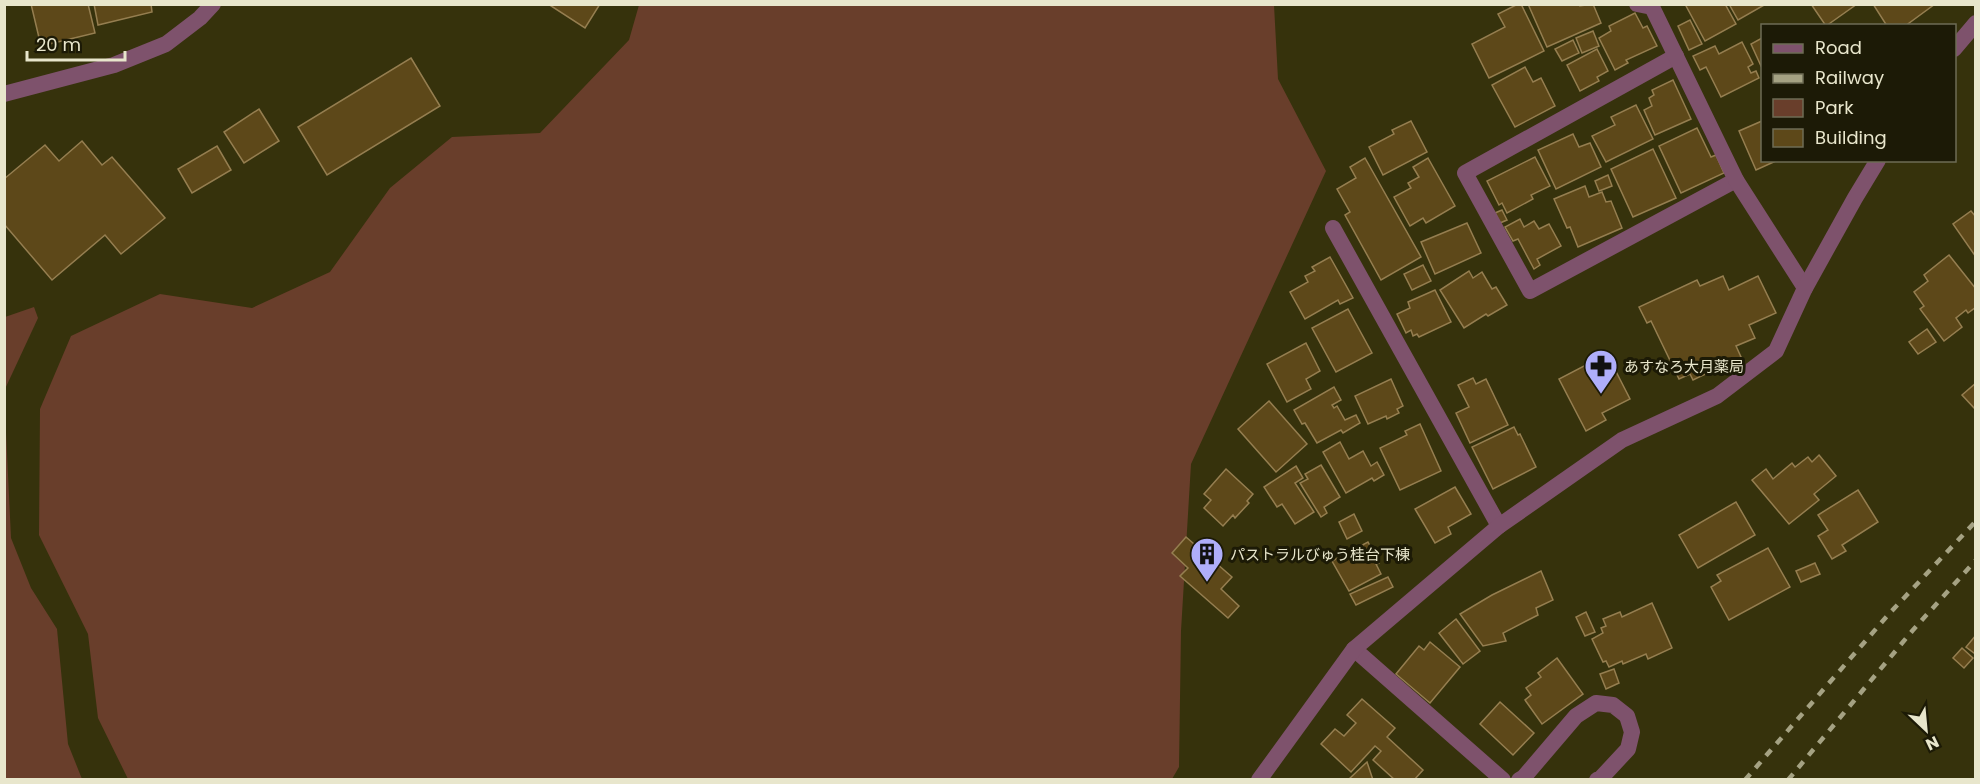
<svg xmlns="http://www.w3.org/2000/svg" width="1980" height="784" viewBox="0 0 1980 784" font-family="Poppins,'Noto Sans JP',sans-serif">
<style>
.green{fill:#693e2b}
.building{fill:#5d4819;stroke:#957e50;stroke-width:1.5}
.lines{fill:none;stroke-linecap:round;stroke-linejoin:round}
.service{stroke:#7e526c;stroke-width:16}
.minor{stroke:#7e526c;stroke-width:16}
.tertiary{stroke:#7e526c;stroke-width:16}
.rail{stroke:#a5a283;stroke-width:4.5;stroke-dasharray:8 8;stroke-linecap:butt}
.labels{text-anchor:middle;dominant-baseline:central;stroke-width:6;stroke-linejoin:round;paint-order:stroke}
.poi-label{font-size:15px;fill:#e8e6cc;stroke:#1c1a06;text-anchor:start}
</style>
<rect width="100%" height="100%" fill="#36320c"/>
<g class="green">
<polygon points="639,5 1274,5 1278,79 1326,171 1191,464 1181,631 1179,767 1172,779 128,779 98,718 88,634 39,535 40,409 71,336 160,294 252,308 330,272 390,188 452,137 540,133 629,40"/>
<polygon points="34,307 38,318 5,389 5,317"/>
<polygon points="4,390 11,538 31,588 57,629 68,744 82,779 5,779"/>
</g>
<g class="building">
<polygon points="31,4 88,4 95,33 41,46"/>
<polygon points="94,4 151,4 152,12 98,25"/>
<polygon points="548,4 600,4 585,28"/>
<polygon points="1518,4 1521,4 1544,51 1489,78 1472,44 1505,27 1498,14"/>
<polygon points="1528,4 1580,4 1580,6 1593,4 1601,23 1547,47"/>
<polygon points="1685,4 1725,4 1736,24 1705,41"/>
<polygon points="1729,4 1766,4 1738,20"/>
<polygon points="1811,4 1857,4 1826,26"/>
<polygon points="1873,4 1935,4 1905,26 1887,26"/>
<polygon points="1635,13 1643,28 1647,26 1657,46 1626,60 1628,63 1615,70 1599,38 1611,31 1609,26"/>
<polygon points="1690,20 1702,44 1689,50 1678,26"/>
<polygon points="1593,31 1599,46 1582,53 1576,38"/>
<polygon points="1762,38 1762,65 1761,66 1751,44"/>
<polygon points="1573,40 1579,53 1562,61 1555,49"/>
<polygon points="1742,42 1753,64 1748,67 1751,73 1756,71 1759,78 1721,97 1706,67 1700,70 1693,56 1715,46 1719,54"/>
<polygon points="1597,49 1608,71 1597,77 1599,81 1580,91 1567,65"/>
<polygon points="411,58 440,106 327,175 298,127"/>
<polygon points="1525,67 1533,82 1541,78 1555,106 1515,127 1492,85"/>
<polygon points="1673,80 1691,119 1655,135 1644,110 1652,106 1649,98 1654,95 1652,90"/>
<polygon points="1636,105 1653,139 1606,162 1592,136 1615,125 1611,117"/>
<polygon points="259,109 279,141 244,163 224,132"/>
<polygon points="1411,121 1427,152 1383,175 1369,147 1394,134 1392,130"/>
<polygon points="1762,121 1762,160 1778,160 1756,170 1739,131"/>
<polygon points="1697,128 1711,157 1716,155 1724,173 1681,193 1659,146"/>
<polygon points="1573,134 1579,147 1590,143 1601,167 1556,189 1538,150"/>
<polygon points="82,141 102,165 112,157 165,218 121,254 105,235 52,280 4,224 4,179 45,145 59,161"/>
<polygon points="217,146 231,170 192,193 178,169"/>
<polygon points="1653,149 1676,198 1633,217 1611,169"/>
<polygon points="1535,157 1550,186 1531,195 1533,199 1507,213 1502,203 1499,205 1487,181"/>
<polygon points="1365,158 1421,257 1381,280 1345,215 1350,212 1337,189 1356,178 1350,167"/>
<polygon points="1428,158 1455,206 1426,223 1423,218 1410,226 1394,197 1411,188 1408,183 1419,177 1413,167"/>
<polygon points="1608,175 1612,186 1599,191 1595,181"/>
<polygon points="1585,186 1589,197 1602,192 1606,202 1611,201 1622,228 1578,247 1570,227 1567,228 1554,199"/>
<polygon points="1502,210 1507,220 1500,223 1495,213"/>
<polygon points="1971,211 1976,217 1976,257 1953,224"/>
<polygon points="1520,219 1524,227 1534,221 1539,229 1549,224 1561,246 1537,259 1540,265 1534,269 1518,239 1513,241 1505,227"/>
<polygon points="1467,223 1481,253 1435,274 1421,242"/>
<polygon points="1949,255 1976,289 1976,307 1968,313 1966,310 1956,318 1962,327 1944,341 1920,309 1924,306 1914,292 1928,281 1924,275"/>
<polygon points="1330,257 1353,298 1340,304 1338,300 1305,319 1290,292 1308,282 1305,276 1315,271 1312,267"/>
<polygon points="1423,265 1431,281 1412,290 1404,274"/>
<polygon points="1469,271 1473,278 1482,272 1492,289 1496,287 1507,305 1488,316 1486,314 1464,328 1440,290"/>
<polygon points="1723,276 1729,290 1758,276 1776,313 1749,325 1755,338 1736,346 1741,357 1693,380 1690,374 1679,379 1651,321 1647,323 1639,307 1697,280 1700,286"/>
<polygon points="1435,290 1451,322 1419,337 1417,334 1413,336 1411,330 1406,333 1397,314 1410,308 1408,302"/>
<polygon points="1348,309 1372,353 1336,372 1312,328"/>
<polygon points="1927,329 1936,342 1918,354 1909,342"/>
<polygon points="1306,343 1320,371 1306,379 1311,389 1287,402 1267,364"/>
<polygon points="1607,354 1630,399 1602,413 1606,420 1586,431 1559,379"/>
<polygon points="1473,378 1476,384 1486,379 1508,425 1470,443 1456,413 1469,407 1458,385"/>
<polygon points="1391,379 1403,406 1397,409 1399,413 1387,419 1386,416 1368,424 1355,396"/>
<polygon points="1976,383 1976,410 1962,395"/>
<polygon points="1334,387 1341,400 1332,405 1334,408 1337,406 1345,420 1356,415 1360,423 1343,433 1341,430 1317,443 1305,423 1302,424 1294,410"/>
<polygon points="1269,401 1307,444 1276,472 1238,429"/>
<polygon points="1420,424 1441,471 1400,490 1380,448 1407,435 1405,431"/>
<polygon points="1514,427 1518,435 1520,434 1536,467 1493,489 1472,447"/>
<polygon points="1340,442 1349,459 1363,451 1371,466 1377,462 1384,475 1374,481 1372,478 1346,493 1323,452"/>
<polygon points="1819,455 1836,476 1814,494 1819,500 1789,524 1752,480 1766,469 1773,479 1792,463 1795,467 1808,457 1812,462"/>
<polygon points="1321,465 1340,497 1324,507 1327,513 1321,517 1300,483 1308,479 1305,474"/>
<polygon points="1296,466 1303,478 1295,483 1314,512 1295,524 1282,504 1277,507 1264,487"/>
<polygon points="1226,469 1253,494 1247,501 1249,503 1235,518 1233,515 1223,526 1204,508 1211,500 1204,494"/>
<polygon points="1455,487 1471,514 1448,527 1451,534 1435,543 1415,509"/>
<polygon points="1858,490 1878,522 1842,545 1846,551 1832,559 1818,536 1828,530 1818,515"/>
<polygon points="1736,502 1755,535 1698,568 1679,535"/>
<polygon points="1354,514 1362,531 1347,539 1339,522"/>
<polygon points="1186,537 1232,577 1221,589 1239,606 1228,618 1180,576 1188,568 1172,553"/>
<polygon points="1368,542 1379,563 1376,564 1381,574 1349,591 1332,561"/>
<polygon points="1768,548 1790,587 1729,620 1711,587 1721,581 1717,575"/>
<polygon points="1815,563 1820,574 1801,582 1796,571"/>
<polygon points="1541,571 1553,600 1536,608 1538,615 1503,633 1506,641 1483,646 1460,614 1492,595"/>
<polygon points="1388,577 1393,587 1356,605 1350,594"/>
<polygon points="1652,603 1672,648 1648,659 1646,654 1623,664 1622,661 1609,667 1606,661 1603,662 1592,639 1603,633 1601,628 1606,626 1603,619 1620,612 1622,617"/>
<polygon points="1586,612 1595,632 1585,636 1576,617"/>
<polygon points="1456,619 1480,651 1463,664 1439,633"/>
<polygon points="1976,635 1976,651 1974,653 1966,647"/>
<polygon points="1430,642 1460,667 1430,703 1396,674 1419,646 1424,650"/>
<polygon points="1962,648 1973,658 1964,668 1953,658"/>
<polygon points="1557,658 1583,694 1542,724 1525,700 1531,695 1526,688 1541,677 1538,673"/>
<polygon points="1614,669 1619,683 1606,689 1600,674"/>
<polygon points="1362,699 1395,728 1387,737 1423,770 1414,780 1395,780 1373,760 1381,751 1375,746 1351,772 1321,744 1335,729 1344,736 1356,723 1347,715"/>
<polygon points="1500,702 1534,733 1513,755 1480,724"/>
<polygon points="1367,762 1373,780 1348,780"/>
</g>
<g class="lines">
<g class="service">
<polyline points="1676,56 1465,173 1530,291 1736,180"/>
<polyline points="1333,228 1499,526"/>
</g>
<g class="minor">
<polyline points="1637,4 1652,7 1736,180 1805,288"/>
<polyline points="1954,49 1976,23"/>
<polyline points="1354,649 1503,780"/>
<polyline points="1259,780 1354,649 1499,526 1622,440 1717,396 1776,351 1805,288 1855,198 1878,160"/>
<polyline points="1519,780 1524,777 1576,716 1596,703 1613,705 1627,716 1632,732 1628,749 1601,778 1597,780"/>
</g>
<polyline class="tertiary" points="4,94 114,65 166,44 200,18 213,4"/>
<g class="rail">
<polyline points="1745,780 1888,615 1976,521"/>
<polyline points="1788,780 1913,630 1976,560"/>
</g>
</g>
<defs>
<g id="pharmacy-pin" transform="scale(1.725)"><path d="M0 17L-7.5 6A9.5 9.5 0 1 1 7.5 6Z" fill="#afaefa" stroke="#1c1a06"/><path d="M-2-6h4v4h4v4h-4v4h-4v-4h-4v-4h4Z" fill="#111"/></g>
<g id="building-pin" transform="scale(1.725)"><path d="M0 17L-7.5 6A9.5 9.5 0 1 1 7.5 6Z" fill="#afaefa" stroke="#1c1a06"/><path d="M-4-6H4V6H1V3H-1V6H-4ZM-2.5-4.3h1.7v1.8h-1.7ZM.8-4.3h1.7v1.8H.8ZM-2.5-1h1.7V.8h-1.7ZM.8-1h1.7V.8H.8Z" fill="#111"/></g>
</defs>
<g fill-rule="evenodd">
<use href="#pharmacy-pin" x="1601" y="366"/>
<use href="#building-pin" x="1207" y="554"/>
</g>
<g class="labels">
<g class="poi-label">
<text x="1624" y="366">あすなろ大月薬局</text>
<text x="1230" y="554">パストラルびゅう桂台下棟</text>
</g>
</g>
<rect width="1980" height="784" fill="none" stroke="#e8e6cc" stroke-width="12"/>
<rect x="1761" y="24" width="195" height="138" fill="#1c1a06" stroke="#6e6c55" stroke-width="1.5"/>
<rect x="1773" y="44" width="30" height="9" fill="#7e526c" stroke="#6e6c55" stroke-width="1.5"/>
<text x="1815" y="54" font-size="18" fill="#e8e6cc">Road</text>
<rect x="1773" y="74" width="30" height="9" fill="#a5a283" stroke="#6e6c55" stroke-width="1.5"/>
<text x="1815" y="84" font-size="18" fill="#e8e6cc">Railway</text>
<rect x="1773" y="99" width="30" height="18" fill="#693e2b" stroke="#6e6c55" stroke-width="1.5"/>
<text x="1815" y="114" font-size="18" fill="#e8e6cc">Park</text>
<rect x="1773" y="129" width="30" height="18" fill="#5d4819" stroke="#6e6c55" stroke-width="1.5"/>
<text x="1815" y="144" font-size="18" fill="#e8e6cc">Building</text>
<g transform="translate(1926 730) rotate(154)" stroke="#1c1a06" stroke-width="4.5" paint-order="stroke">
<path d="M0-4.5L10 22L0 15L-10 22Z" fill="#e8e6cc"/>
<text y="-9" font-size="16" font-weight="bold" text-anchor="middle" fill="#e8e6cc">N</text>
</g>
<path d="M27 51v9h98v-9" fill="none" stroke="#e8e6cc" stroke-width="3"/>
<text x="36" y="51" font-size="18" fill="#e8e6cc" stroke="#1c1a06" stroke-width="4.5" paint-order="stroke">20 m</text>
</svg>
